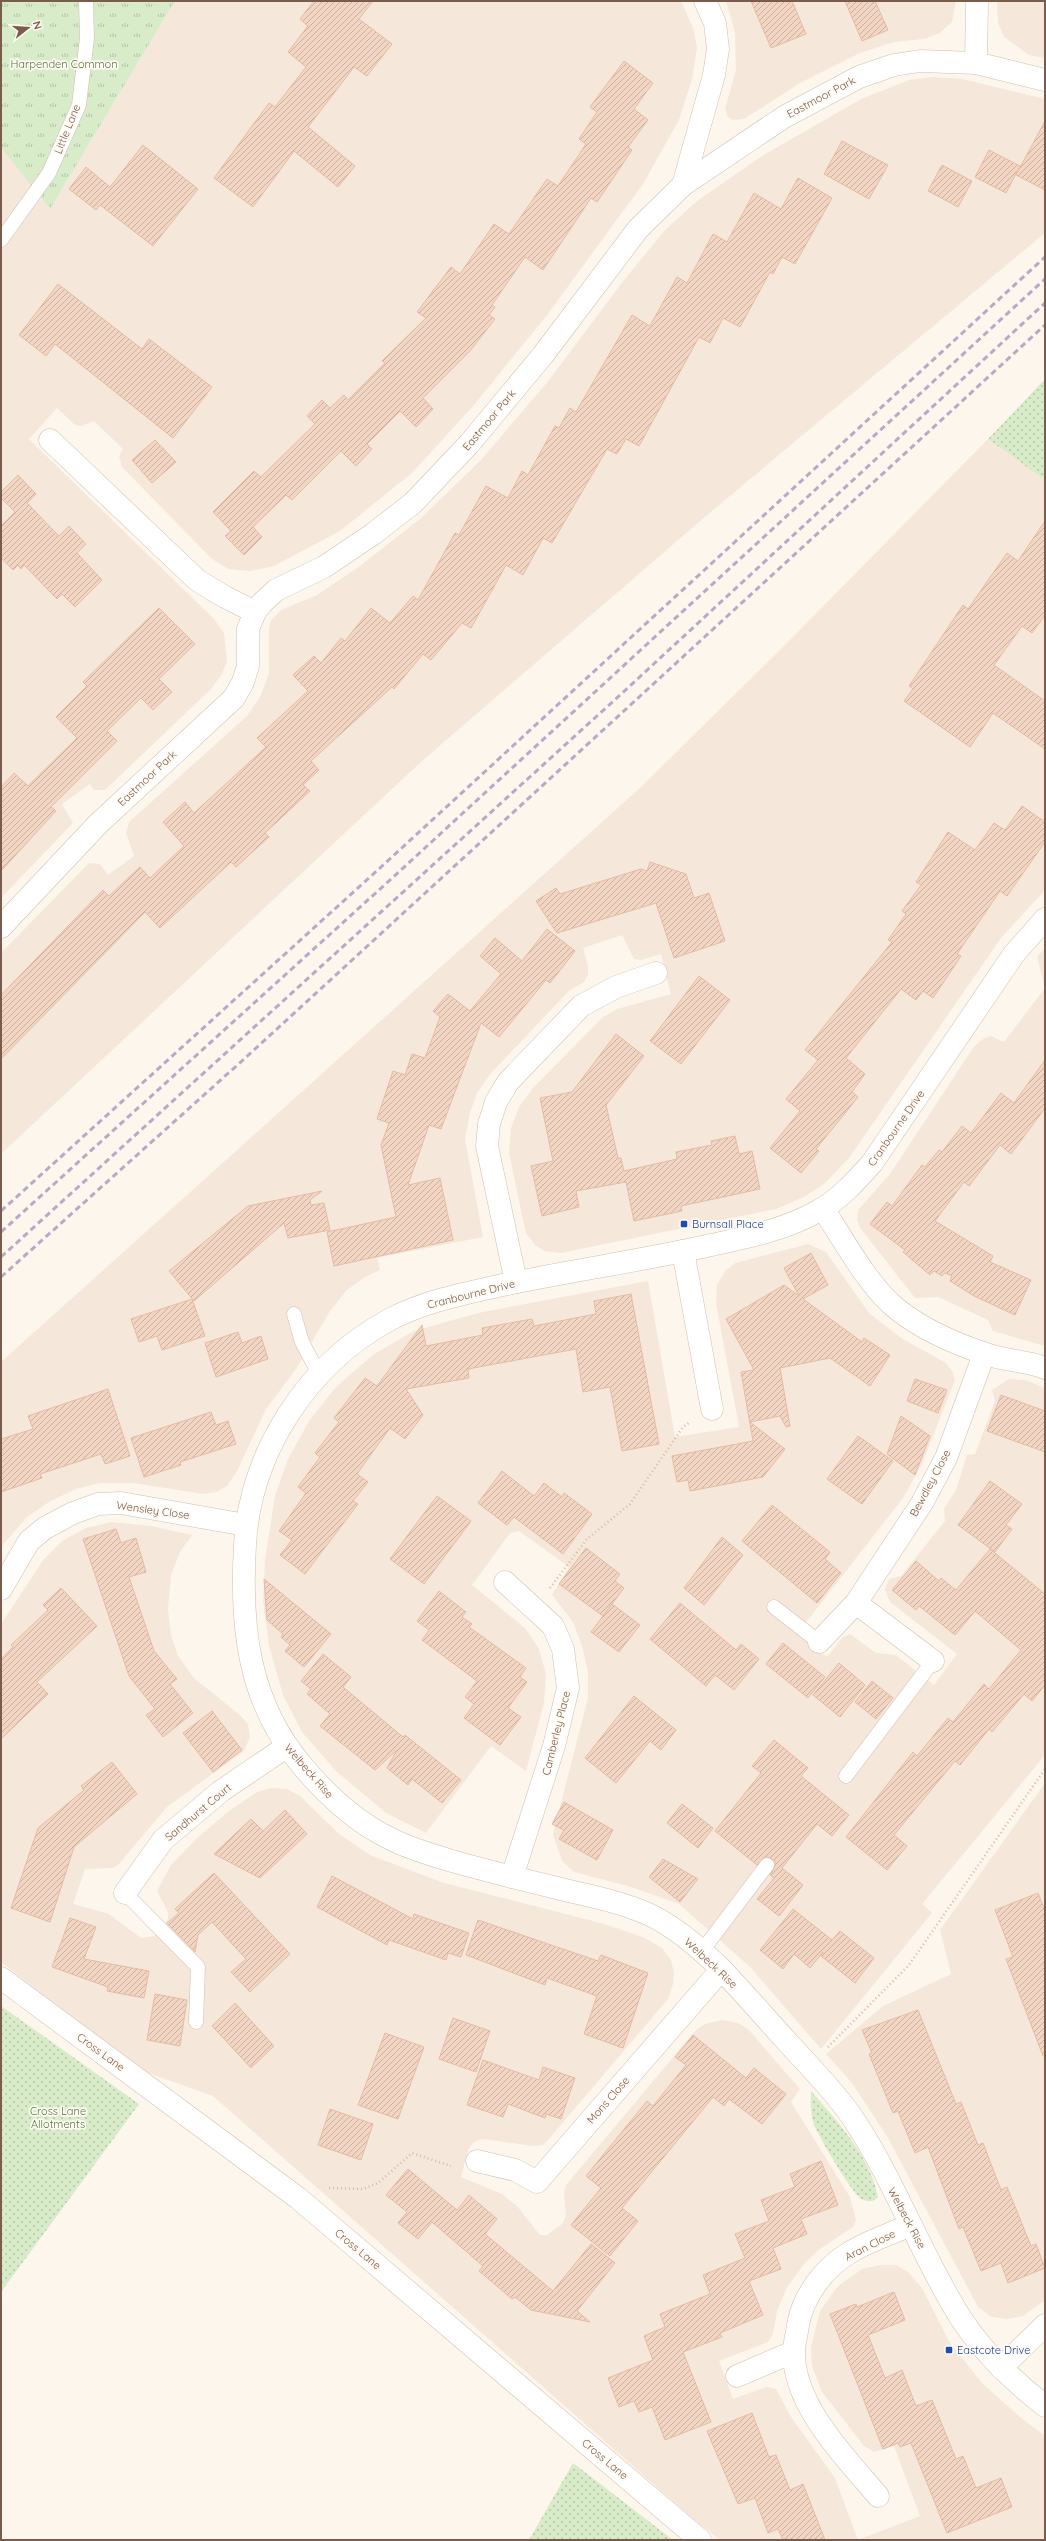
<svg xmlns="http://www.w3.org/2000/svg" width="1046" height="2541" viewBox="0 0 1046 2541" font-family="Quicksand,sans-serif">
<style>
.residential{fill:#f5e8da}
.grass{fill:url(#grass-dots)}
.park{fill:url(#park-tufts)}
.building{fill:url(#building-hatch);stroke:#e6bba3}
.lines{fill:none;stroke-linecap:round;stroke-linejoin:round}
.service-casing{stroke:#d1beb0;stroke-width:15}
.minor-casing{stroke:#d1beb0;stroke-width:23}
.path{stroke:#d9b8a5;stroke-width:2.5;stroke-dasharray:1 3;stroke-linecap:butt}
.service{stroke:#fff;stroke-width:14}
.minor{stroke:#fff;stroke-width:22}
.rail{stroke:#b9a8c9;stroke-width:3;stroke-dasharray:6 4;stroke-linecap:butt}
.transit-dot{fill:#1a4fb4;stroke:#fffaf3;stroke-width:1.5}
.labels{text-anchor:middle;dominant-baseline:central;stroke-width:3.5;stroke-linejoin:round;paint-order:stroke}
.park-label{font-size:11px;fill:#537a41;stroke:#fffaf3}
.street-label{font-size:11px;fill:#7a5c4d;stroke:#fffaf3}
.transit-label{font-size:11px;fill:#164399;stroke:#fffaf3;text-anchor:start}
</style>
<defs>
<pattern id="grass-dots" width="8" height="8" patternUnits="userSpaceOnUse"><rect width="8" height="8" fill="#d8ecc9"/><path d="M2 2h.1M6 6h.1" fill="none" stroke="#b4c2a5" stroke-width="1.8" stroke-linecap="round"/></pattern>
<pattern id="park-tufts" width="24" height="20" patternUnits="userSpaceOnUse"><rect width="24" height="20" fill="#d8ecc9"/><path d="M3 7l-1-3M5 7V3M7 7l1-3M15 17l-1-3M17 17v-4M19 17l1-3" fill="none" stroke="#b4c2a5"/></pattern>
<pattern id="building-hatch" width="6" height="6" patternUnits="userSpaceOnUse"><rect width="6" height="6" fill="#f3d5c3"/><path d="M-1 1l2-2M0 6l6-6M5 7l2-2" fill="none" stroke="#cab0a1"/></pattern>
</defs>
<rect width="100%" height="100%" fill="#fdf6ec"/>
<g class="residential">
<polygon points="175,1 681,1 693,28 697,48 692,79 679,120 643,184 547,315 474,405 412,473 340,531 274,566 250,571 228,569 212,559 122,467 119,456 123,449 94,421 82,426 75,425 57,408 29,439 214,619 224,633 227,661 222,674 211,689 105,790 94,790 90,784 62,804 73,823 1,898 1,148 50,209"/>
<polygon points="726,1 956,1 952,22 940,33 924,39 894,42 860,53 800,83 744,119 733,120 728,117 725,109 736,70 735,32"/>
<polygon points="997,1 1045,1 1045,58 1029,55 1004,37 998,23"/>
<polygon points="932,77 962,79 1045,99 1045,233 713,510 422,761 1,1154 1,953 89,863 100,864 108,875 134,856 126,833 129,822 247,716 260,697 269,673 269,628 271,620 281,610 317,595 360,566 421,518 481,460 549,380 624,280 665,230 697,201 762,156 861,99 909,80"/>
<polygon points="988,439 1045,480 1045,890 1001,938 849,1158 825,1183 804,1197 776,1209 561,1253 544,1251 535,1245 526,1233 523,1220 509,1153 511,1128 519,1107 533,1088 603,1017 617,1009 671,994 661,954 641,960 634,959 622,935 583,948 588,966 588,975 584,982 569,991 491,1073 477,1093 470,1113 465,1139 483,1237 377,1258 380,1270 365,1277 347,1290 330,1311 296,1369 266,1409 237,1471 227,1486 216,1492 203,1494 133,1483 99,1483 76,1489 49,1502 27,1517 1,1547 1,1362 641,787 788,642"/>
<polygon points="1045,948 1045,1346 993,1331 988,1320 938,1297 915,1298 861,1229 857,1220 858,1210 890,1174 973,1048 983,1039 991,1036 1004,1042 1045,988 1037,957"/>
<polygon points="808,1244 826,1252 869,1313 901,1338 946,1363 952,1371 955,1380 922,1464 903,1498 797,1634 827,1657 843,1637 850,1634 876,1653 896,1655 934,1685 957,1654 890,1602 885,1590 889,1579 901,1576 945,1521 944,1509 956,1490 967,1455 975,1454 995,1401 992,1390 1009,1379 1025,1380 1045,1388 1045,1755 922,1904 932,1913 821,2049 750,1967 679,1904 628,1886 574,1872 562,1861 553,1834 588,1698 588,1672 582,1646 573,1622 552,1595 569,1567 519,1531 510,1533 472,1585 525,1628 539,1649 546,1674 544,1703 526,1771 491,1746 426,1833 386,1813 336,1771 302,1732 283,1695 269,1646 263,1601 265,1560 275,1496 288,1459 309,1421 336,1387 374,1354 414,1331 478,1313 648,1281 675,1437 739,1427 716,1303 717,1285 725,1271 735,1263"/>
<polygon points="111,1522 151,1526 192,1535 180,1552 171,1575 168,1609 171,1635 178,1656 194,1678 241,1716 248,1724 250,1737 244,1751 167,1807 118,1865 112,1868 85,1869 73,1904 109,1914 141,1938 154,1936 168,1919 168,1912 157,1891 171,1865 197,1838 229,1811 257,1792 271,1788 287,1789 300,1796 338,1833 370,1855 444,1883 601,1923 643,1937 662,1948 671,1960 674,1972 673,1984 668,1999 548,2140 543,2145 533,2146 482,2139 474,2142 469,2148 461,2177 502,2194 517,2206 540,2235 547,2235 562,2224 566,2216 564,2193 566,2185 696,2030 705,2024 722,2020 738,2023 748,2029 800,2089 791,2102 850,2197 856,2220 853,2227 820,2249 805,2263 787,2287 777,2311 773,2334 768,2342 719,2361 733,2399 766,2387 776,2389 791,2417 835,2478 858,2540 920,2516 894,2446 874,2452 864,2446 822,2392 812,2366 811,2347 820,2311 838,2286 862,2269 879,2265 896,2265 908,2272 922,2288 950,2343 982,2383 1020,2417 1045,2436 1045,2540 720,2540 693,2519 213,2096 140,2070 1,1962 1,1624 44,1559 62,1541 86,1528"/>
<polygon points="1045,1783 1045,2300 1023,2316 1008,2319 992,2317 978,2307 888,2138 852,2083 826,2054 883,2006 951,1974 940,1930"/>
</g>
<g class="grass">
<polygon points="1045,379 1045,480 988,439"/>
<polygon points="1,2006 139,2104 1,2292"/>
<path d="M811,2091C837,2121 870,2156 878,2197C874,2203 864,2202 859,2197C848,2186 822,2142 815,2127C810,2116 811,2103 811,2091Z"/>
<polygon points="573,2463 673,2540 529,2540"/>
</g>
<polygon class="park" points="1,1 175,1 50,209 1,148"/>
<g class="building">
<polygon points="314,1 373,1 359,19 392,44 367,76 354,67 308,127 355,166 338,187 294,151 253,207 214,178 269,103 275,107 306,67 288,52 308,26 300,19"/>
<polygon points="751,1 792,1 806,34 771,48"/>
<polygon points="845,1 875,1 888,30 862,41"/>
<polygon points="624,61 653,83 634,109 648,120 628,147 632,150 597,202 591,198 543,270 525,257 492,305 495,307 489,315 495,319 470,351 423,398 433,409 416,427 400,411 367,444 372,449 356,466 341,451 292,500 286,495 253,527 262,537 244,555 225,536 231,531 213,512 254,471 261,477 315,424 307,416 322,400 330,408 344,395 348,400 385,363 382,361 426,318 417,312 451,267 460,274 494,224 509,234 547,179 558,186 586,144 579,139 597,112 590,107"/>
<polygon points="1045,121 1045,190 1016,175"/>
<polygon points="842,141 888,165 869,199 824,174"/>
<polygon points="143,145 198,189 153,246 100,205 96,210 69,189 86,167 110,187"/>
<polygon points="989,150 1020,166 1006,193 975,177"/>
<polygon points="942,165 972,181 958,207 928,191"/>
<polygon points="798,178 832,198 795,264 782,257 773,274 770,272 740,327 723,318 710,343 699,337 639,446 626,439 617,454 607,449 552,543 543,538 523,575 506,565 471,628 462,623 431,660 423,654 394,689 392,687 311,761 319,770 303,785 310,791 265,833 269,837 236,867 231,862 160,928 145,912 1,1059 1,995 103,890 109,896 140,867 150,878 184,846 163,822 185,802 194,813 266,747 257,738 308,691 293,675 314,656 321,663 341,638 345,641 371,608 390,623 413,596 418,600 455,533 459,535 486,486 508,498 522,471 528,475 555,426 559,428 570,408 576,412 632,315 650,326 677,277 687,283 713,234 727,242 754,193 781,209"/>
<polygon points="58,284 142,349 149,339 212,387 173,438 55,344 46,356 19,335"/>
<polygon points="155,440 176,462 152,483 132,460"/>
<polygon points="18,475 36,494 27,503 59,536 69,526 86,544 77,553 102,580 75,607 62,594 57,599 24,565 21,569 18,565 13,570 1,558 1,526 15,512 1,498 1,492"/>
<polygon points="1045,521 1045,615 1032,633 1022,626 994,665 1045,701 1045,749 993,713 970,747 904,701 913,689 909,686 963,605 968,609 1007,553 1018,561"/>
<polygon points="159,608 195,644 159,679 172,692 153,710 141,698 107,731 117,741 51,807 56,811 1,871 1,787 14,773 28,786 77,738 56,717 87,686 83,682"/>
<polygon points="1022,806 1045,822 1045,842 1007,896 1000,891 957,954 961,956 933,998 923,991 916,1000 901,989 846,1058 865,1074 852,1092 858,1097 816,1149 819,1151 801,1173 770,1148 800,1111 786,1099 818,1060 805,1050 892,942 888,940 906,914 902,911 921,885 916,882 948,832 975,850 994,823 1005,830"/>
<polygon points="650,862 686,874 694,898 709,893 725,941 674,958 656,903 557,933 536,901 556,888 560,894 641,869 647,871"/>
<polygon points="547,929 575,951 550,983 546,980 499,1037 481,1023 441,1129 429,1125 408,1185 440,1178 453,1240 334,1266 327,1232 396,1217 381,1145 389,1123 377,1119 393,1071 405,1075 412,1054 425,1058 440,1017 433,1011 448,994 470,1011 501,974 480,956 495,938 522,961"/>
<polygon points="699,976 730,1000 681,1064 650,1041"/>
<polygon points="616,1034 644,1056 606,1105 618,1158 621,1158 624,1171 677,1159 676,1152 712,1145 711,1141 735,1136 739,1154 752,1151 760,1189 681,1206 682,1211 634,1221 626,1182 576,1191 579,1207 542,1216 531,1166 553,1161 540,1098 572,1092"/>
<polygon points="1045,1060 1045,1108 1011,1154 1000,1145 969,1186 964,1182 935,1221 993,1256 990,1262 1031,1280 1015,1315 974,1296 950,1281 952,1276 945,1273 942,1276 934,1271 930,1275 903,1252 905,1250 870,1224 887,1202 892,1206 922,1165 925,1167 939,1150 942,1152 962,1126 971,1133 1001,1093 1014,1103"/>
<polygon points="322,1191 310,1200 311,1205 324,1203 330,1230 288,1238 284,1223 194,1301 169,1271 248,1206"/>
<polygon points="811,1253 828,1285 803,1299 862,1342 864,1338 890,1355 870,1386 830,1358 780,1368 790,1426 786,1427 780,1416 750,1422 785,1449 763,1477 690,1491 688,1480 677,1482 672,1456 753,1441 741,1372 754,1370 726,1319 784,1285 799,1296 784,1268"/>
<polygon points="631,1294 659,1444 622,1451 610,1387 583,1392 576,1349 468,1369 469,1378 406,1389 423,1415 405,1439 390,1428 357,1474 368,1482 353,1501 358,1504 305,1574 280,1555 292,1540 279,1531 306,1493 298,1487 320,1457 315,1453 339,1422 334,1418 365,1378 377,1386 422,1325 426,1346 483,1335 482,1328 532,1319 534,1326 596,1314 594,1301"/>
<polygon points="192,1299 205,1336 162,1350 157,1336 139,1342 131,1319"/>
<polygon points="238,1332 242,1343 261,1336 268,1359 216,1377 205,1343"/>
<polygon points="915,1379 947,1390 938,1413 907,1401"/>
<polygon points="108,1389 130,1456 105,1464 101,1454 40,1474 42,1478 1,1492 1,1439 33,1429 28,1416"/>
<polygon points="1001,1395 1045,1411 1045,1452 987,1431"/>
<polygon points="211,1412 216,1425 228,1421 236,1444 180,1462 181,1465 144,1477 131,1438"/>
<polygon points="901,1416 930,1436 915,1475 887,1454"/>
<polygon points="858,1436 893,1461 862,1504 827,1479"/>
<polygon points="502,1471 534,1496 544,1483 562,1497 564,1493 592,1514 563,1554 514,1517 507,1525 478,1503"/>
<polygon points="990,1481 1022,1504 1006,1525 1012,1529 995,1552 958,1525"/>
<polygon points="437,1496 471,1521 424,1584 390,1559"/>
<polygon points="772,1505 830,1552 825,1559 841,1573 817,1603 742,1541"/>
<polygon points="116,1529 121,1543 136,1538 146,1572 129,1577 154,1651 177,1679 170,1684 193,1713 163,1737 146,1715 155,1709 129,1676 83,1539"/>
<polygon points="722,1537 743,1555 704,1605 684,1588"/>
<polygon points="586,1548 620,1574 615,1581 624,1588 603,1616 559,1584"/>
<polygon points="990,1549 1045,1594 1045,1685 1032,1701 1024,1694 992,1732 989,1729 960,1765 955,1761 894,1835 907,1846 887,1870 846,1837 913,1752 917,1756 948,1718 953,1722 984,1684 989,1689 1021,1650 975,1611 955,1635 919,1606 916,1610 892,1590 916,1561 939,1581 941,1578 956,1590"/>
<polygon points="264,1579 331,1634 304,1667 285,1651 290,1645 281,1637 283,1634 267,1620"/>
<polygon points="61,1588 97,1626 37,1682 48,1694 1,1739 1,1659 13,1647 11,1645 48,1610 43,1605"/>
<polygon points="439,1591 466,1612 462,1617 472,1624 469,1627 526,1668 520,1677 527,1682 508,1708 521,1717 500,1745 464,1718 474,1704 465,1697 477,1681 422,1640 429,1630 417,1621"/>
<polygon points="680,1603 736,1650 741,1644 759,1659 734,1690 715,1675 706,1686 650,1639"/>
<polygon points="612,1604 640,1625 619,1652 591,1632"/>
<polygon points="783,1643 825,1677 808,1698 766,1664"/>
<polygon points="323,1654 351,1677 343,1687 403,1737 405,1735 461,1780 442,1803 412,1779 408,1785 387,1768 397,1750 375,1770 320,1726 330,1714 307,1694 311,1689 301,1681"/>
<polygon points="839,1663 865,1685 840,1717 813,1695"/>
<polygon points="872,1681 893,1698 876,1719 855,1702"/>
<polygon points="634,1696 676,1730 661,1750 650,1741 616,1783 585,1758"/>
<polygon points="212,1711 242,1750 213,1772 183,1733"/>
<polygon points="774,1740 808,1768 801,1776 849,1815 832,1836 817,1824 782,1868 803,1885 779,1916 757,1899 774,1878 770,1875 775,1866 775,1861 768,1857 764,1857 757,1865 715,1831 761,1773 752,1766"/>
<polygon points="112,1762 137,1794 74,1847 50,1922 11,1908 38,1828 84,1790 81,1786"/>
<polygon points="564,1802 613,1830 597,1860 559,1839 564,1830 552,1824"/>
<polygon points="682,1804 713,1828 698,1848 667,1823"/>
<polygon points="285,1810 307,1834 260,1878 214,1854 251,1819 263,1831"/>
<polygon points="663,1859 698,1879 680,1902 649,1877"/>
<polygon points="214,1873 290,1954 250,1992 231,1972 246,1959 212,1922 198,1935 195,1952 167,1923 179,1913 175,1909"/>
<polygon points="332,1876 413,1919 414,1914 469,1933 461,1957 448,1953 446,1960 389,1940 387,1945 317,1907"/>
<polygon points="1038,1893 1045,1911 1045,2056 1043,2056 1006,1959 1013,1957 995,1910"/>
<polygon points="793,1909 832,1940 840,1931 874,1958 855,1983 821,1956 823,1952 810,1968 794,1954 783,1969 760,1950"/>
<polygon points="70,1918 96,1927 84,1959 149,1971 144,1998 107,1991 108,1987 52,1967"/>
<polygon points="478,1920 598,1961 601,1955 648,1973 623,2048 584,2034 597,1996 547,1978 545,1985 466,1955"/>
<polygon points="155,1994 187,2000 180,2046 147,2040"/>
<polygon points="235,2003 274,2046 251,2068 212,2026"/>
<polygon points="918,2010 956,2104 961,2102 978,2145 983,2143 1001,2190 1007,2187 1031,2246 1036,2244 1045,2268 1008,2283 1001,2263 981,2271 963,2227 959,2229 928,2147 915,2153 898,2111 893,2113 869,2054 872,2053 862,2030"/>
<polygon points="453,2018 490,2031 476,2072 439,2059"/>
<polygon points="385,2033 424,2047 398,2119 358,2105"/>
<polygon points="693,2035 746,2078 754,2068 786,2094 762,2124 729,2099 724,2106 713,2097 622,2208 638,2221 610,2256 571,2225 601,2188 586,2176 647,2101 653,2106 686,2065 675,2057"/>
<polygon points="483,2060 539,2080 543,2067 575,2078 561,2119 546,2114 545,2118 508,2104 503,2117 467,2105"/>
<polygon points="330,2109 373,2124 361,2160 318,2145"/>
<polygon points="821,2161 838,2205 801,2219 807,2234 773,2248 781,2269 749,2281 763,2315 720,2333 722,2337 683,2352 711,2422 665,2440 652,2407 639,2412 634,2401 619,2407 608,2378 653,2360 644,2336 665,2327 660,2314 710,2294 703,2275 745,2258 735,2234 769,2221 761,2200 795,2187 790,2174"/>
<polygon points="408,2169 457,2210 469,2195 497,2219 485,2234 553,2291 591,2244 615,2263 577,2311 590,2322 531,2310 515,2297 512,2299 479,2271 483,2266 432,2222 418,2239 398,2223 407,2212 386,2195"/>
<polygon points="894,2292 905,2320 868,2335 885,2378 902,2370 916,2406 932,2400 956,2459 963,2456 976,2488 1001,2478 1012,2507 947,2533 911,2443 900,2447 898,2443 883,2449 830,2314 856,2304 857,2307"/>
<polygon points="752,2413 769,2457 776,2455 790,2490 803,2484 825,2540 783,2540 778,2529 768,2533 755,2498 738,2504 707,2431"/>
</g>
<g class="lines">
<g class="service-casing">
<g id="service">
<polyline points="1,240 49,173 79,105 87,38 86,1"/>
<polyline points="294,1314 302,1342 319,1374"/>
<polyline points="774,1607 819,1642"/>
<polyline points="846,1776 933,1661"/>
<polyline points="125,1893 198,1967 196,2022"/>
<polyline points="702,1951 767,1865"/>
</g>
</g>
<g class="minor-casing">
<g id="minor">
<polyline points="977,1 976,63 1045,80"/>
<polyline points="683,185 784,117 859,77 894,65 920,61 976,63"/>
<polyline points="50,440 197,580 225,597 255,612"/>
<path d="M1045,919L1014,954L872,1163C856,1181 839,1200 818,1211C785,1230 747,1237 711,1245C640,1261 568,1271 498,1286C462,1294 422,1302 389,1320C308,1364 250,1452 245,1545C240,1627 248,1703 304,1768C328,1796 357,1823 391,1839C412,1850 436,1856 459,1863C495,1873 532,1882 569,1891C596,1897 623,1903 648,1914C676,1927 701,1949 722,1970C746,1995 768,2021 791,2046C812,2069 835,2092 852,2117C894,2179 920,2253 960,2317C982,2351 1013,2381 1045,2406"/>
<polyline points="1,927 98,824 234,698 243,682 248,666 248,629 255,612 262,603 276,590 324,567 373,534 413,503 469,444 543,355 638,229 683,185 714,75 718,49 715,23 705,1"/>
<path d="M823,1209C844,1240 863,1277 890,1303C915,1326 951,1342 983,1353C1003,1361 1025,1360 1045,1368"/>
<polyline points="683,1251 712,1409"/>
<polyline points="516,1282 487,1146 489,1124 496,1102 508,1082 581,1006 616,987 656,973"/>
<polyline points="505,1582 553,1626 563,1649 568,1688 554,1746 512,1877"/>
<polyline points="1,1589 29,1541 45,1528 73,1513 98,1504 121,1503 246,1525"/>
<polyline points="856,1603 933,1661"/>
<polyline points="819,1642 856,1603 922,1503 946,1458 984,1354"/>
<polyline points="125,1893 163,1840 221,1791 286,1747"/>
<polyline points="1,1978 298,2198 700,2540"/>
<polyline points="477,2161 515,2170 537,2182 721,1970"/>
<polyline points="1001,2368 1045,2325"/>
<polyline points="737,2376 793,2352"/>
<path d="M878,2496C846,2458 793,2405 794,2352C794,2343 797,2334 798,2325C803,2296 824,2268 849,2253C868,2241 891,2234 910,2225"/>
</g>
</g>
<g class="path">
<polyline points="550,1588 587,1539 630,1504 683,1427 690,1422"/>
<polyline points="828,2047 909,1965 1045,1769"/>
<polyline points="329,2188 363,2189 378,2183 412,2153 451,2166"/>
</g>
<use href="#service" class="service"/>
<use href="#minor" class="minor"/>
<g class="rail">
<polyline points="1,1211 380,868 1045,257"/>
<polyline points="1,1232 390,880 1045,279"/>
<polyline points="1,1257 619,696 1045,303"/>
<polyline points="1,1277 243,1060 1045,325"/>
</g>
</g>
<g class="transit-dot">
<rect x="680" y="1220" width="8" height="8" rx="2"/>
<rect x="945" y="2346" width="8" height="8" rx="2"/>
</g>
<g class="labels">
<g class="park-label">
<text x="64" y="64">Harpenden Common</text>
<text x="58" y="2111">Cross Lane<tspan x="58" dy="13">Allotments</tspan></text>
</g>
<g class="street-label">
<text transform="translate(821 97) rotate(-28)">Eastmoor Park</text>
<text transform="translate(67 129) rotate(-68)">Little Lane</text>
<text transform="translate(489 420) rotate(-50)">Eastmoor Park</text>
<text transform="translate(147 778) rotate(-43)">Eastmoor Park</text>
<text transform="translate(896 1128) rotate(-55)">Cranbourne Drive</text>
<text transform="translate(471 1294) rotate(-14)">Cranbourne Drive</text>
<text transform="translate(930 1483) rotate(-62)">Bewdley Close</text>
<text transform="translate(153 1510) rotate(8)">Wensley Close</text>
<text transform="translate(556 1733) rotate(-76)">Camberley Place</text>
<text transform="translate(309 1771) rotate(49)">Welbeck Rise</text>
<text transform="translate(198 1812) rotate(-40)">Sandhurst Court</text>
<text transform="translate(711 1963) rotate(43)">Welbeck Rise</text>
<text transform="translate(101 2052) rotate(36)">Cross Lane</text>
<text transform="translate(608 2100) rotate(-49)">Mons Close</text>
<text transform="translate(907 2218) rotate(62)">Welbeck Rise</text>
<text transform="translate(870 2245) rotate(-27)">Aran Close</text>
<text transform="translate(358 2249) rotate(40)">Cross Lane</text>
<text transform="translate(605 2459) rotate(40)">Cross Lane</text>
</g>
<g class="transit-label">
<text x="692" y="1224">Burnsall Place</text>
<text x="957" y="2350">Eastcote Drive</text>
</g>
</g>
<rect width="1046" height="2541" fill="none" stroke="#7a5c4d" stroke-width="4"/>
<g transform="translate(28 28) rotate(73)" stroke="#fffaf3" stroke-width="3" paint-order="stroke">
<path d="M0-3L7 15L0 10L-7 15Z" fill="#7a5c4d"/>
<text y="-6" font-size="11" font-weight="bold" text-anchor="middle" fill="#7a5c4d">N</text>
</g>
</svg>
